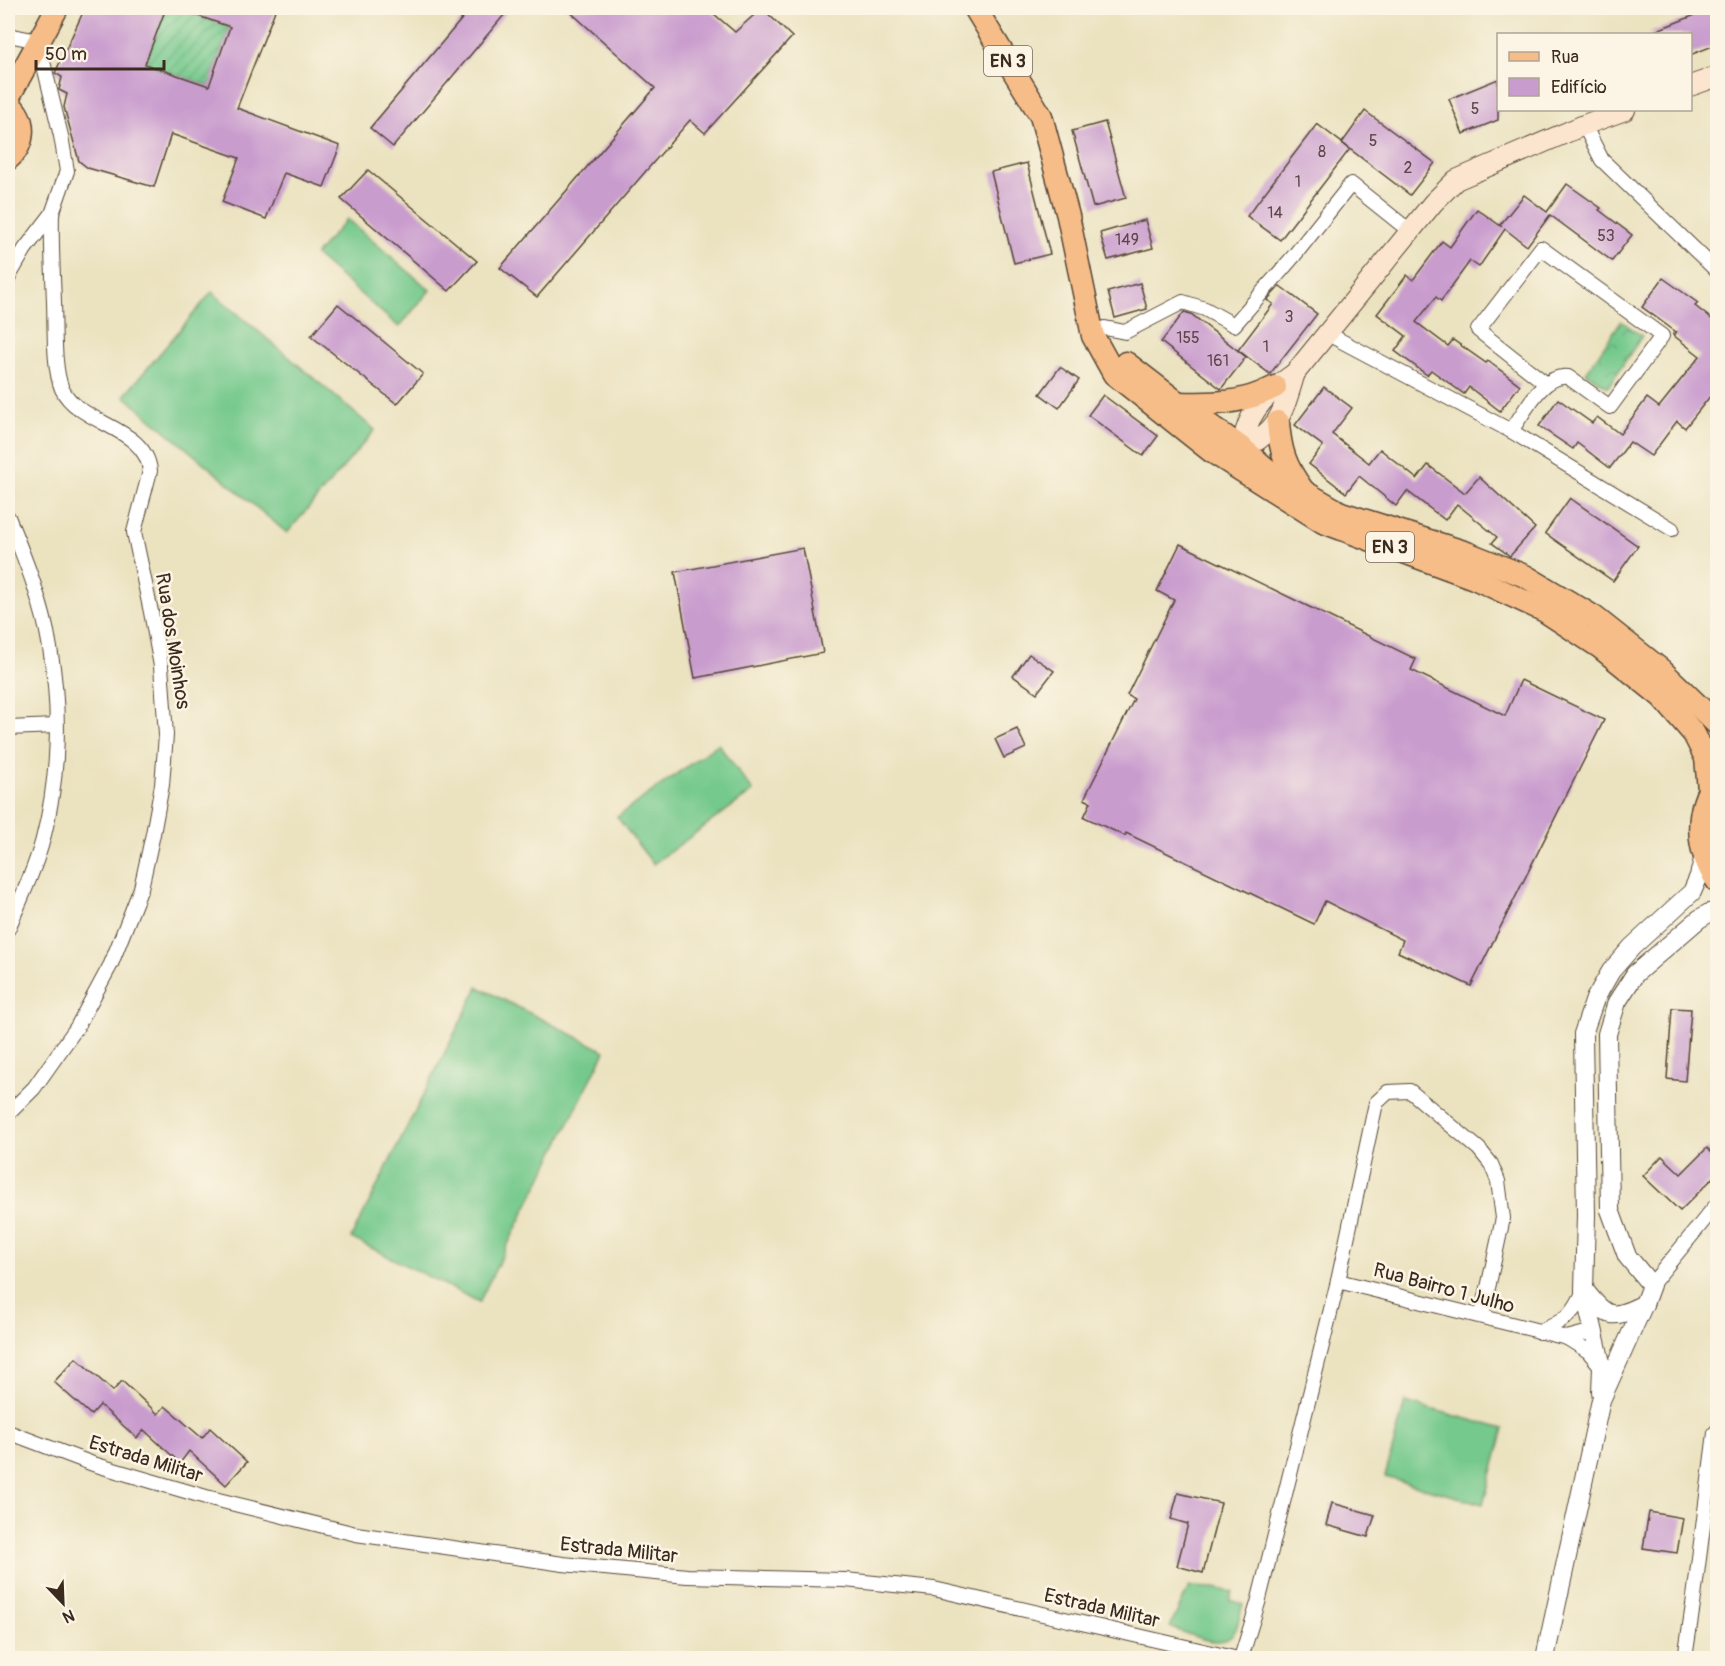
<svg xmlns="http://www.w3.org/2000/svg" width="1725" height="1666" viewBox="0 0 1725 1666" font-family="Pangolin,sans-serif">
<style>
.grass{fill:#74c98c;stroke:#587a55;stroke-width:1.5}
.park{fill:url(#park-crowns);stroke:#587a55;stroke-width:1.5}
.garden{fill:url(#garden-furrows);stroke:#587a55;stroke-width:1.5}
.building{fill:#c99cce}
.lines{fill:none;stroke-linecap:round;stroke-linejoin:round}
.minor-casing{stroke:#554636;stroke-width:16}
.tertiary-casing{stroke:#554636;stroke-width:20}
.secondary-casing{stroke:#554636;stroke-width:22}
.primary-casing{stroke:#554636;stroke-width:25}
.minor{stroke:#fff;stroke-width:14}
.tertiary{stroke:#fff;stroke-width:18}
.secondary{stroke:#fce5cf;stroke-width:20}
.primary{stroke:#f7bd88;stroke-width:22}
.labels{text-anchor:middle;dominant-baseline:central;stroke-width:5;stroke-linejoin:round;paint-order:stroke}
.number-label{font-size:16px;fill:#5e464a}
.shield{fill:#fcf5e5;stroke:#75675a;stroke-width:1.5}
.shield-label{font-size:18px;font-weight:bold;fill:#3b2a1e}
.street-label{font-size:20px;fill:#3b2a1e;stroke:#fcf5e5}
</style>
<defs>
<pattern id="park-crowns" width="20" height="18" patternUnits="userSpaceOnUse" patternTransform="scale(1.5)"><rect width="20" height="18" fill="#74c98c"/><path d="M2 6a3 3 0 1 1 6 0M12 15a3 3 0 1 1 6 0" fill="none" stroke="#60a372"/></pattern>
<pattern id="garden-furrows" width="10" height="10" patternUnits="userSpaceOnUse" patternTransform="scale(1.5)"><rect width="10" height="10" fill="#74c98c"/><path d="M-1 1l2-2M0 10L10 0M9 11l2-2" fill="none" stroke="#60a372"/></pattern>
</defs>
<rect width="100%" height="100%" fill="#fcf5e5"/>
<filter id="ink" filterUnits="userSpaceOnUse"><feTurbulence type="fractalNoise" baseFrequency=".0167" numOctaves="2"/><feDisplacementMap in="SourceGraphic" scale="12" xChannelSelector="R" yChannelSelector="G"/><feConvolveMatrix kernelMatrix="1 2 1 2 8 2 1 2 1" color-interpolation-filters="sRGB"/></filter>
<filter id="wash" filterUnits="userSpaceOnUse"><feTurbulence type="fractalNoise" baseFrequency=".008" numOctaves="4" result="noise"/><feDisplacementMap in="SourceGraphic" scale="24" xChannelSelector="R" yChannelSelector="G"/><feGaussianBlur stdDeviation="1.35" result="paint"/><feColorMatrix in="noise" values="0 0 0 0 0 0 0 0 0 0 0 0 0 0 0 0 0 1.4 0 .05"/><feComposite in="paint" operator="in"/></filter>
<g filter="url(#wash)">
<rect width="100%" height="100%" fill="#ebe2c0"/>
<g class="grass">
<polygon points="347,219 430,290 399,327 315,255"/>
<polygon points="212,292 375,430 287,533 124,396"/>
<polygon points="718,744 753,791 653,864 617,817"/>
<polygon points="478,987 605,1051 479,1302 351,1238"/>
<polygon points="1405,1402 1504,1429 1483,1504 1385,1477"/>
<path d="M1189,1587L1214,1588L1233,1592L1230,1600L1243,1604C1240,1613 1239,1623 1235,1631C1225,1653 1186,1633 1170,1627Z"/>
</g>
<polygon class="park" points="1621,321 1642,336 1608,387 1586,373"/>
<polygon class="garden" points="166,8 176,8 230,27 209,86 145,64"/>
<g id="blocks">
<g class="building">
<polygon points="85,8 166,8 145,64 209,86 230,27 181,10 182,8 276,8 237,108 340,146 324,187 284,173 266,219 222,202 239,158 171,134 154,187 88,168 79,161 64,107 67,94 59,90 62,77 55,73"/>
<polygon points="471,8 510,8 393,147 370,128"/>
<polygon points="566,8 707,8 735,32 762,8 792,37 705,133 690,120 537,297 500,268 655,88"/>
<polygon points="1713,8 1718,8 1718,44 1690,55 1690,34 1647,34"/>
<polygon points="1498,79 1498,120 1463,134 1449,99"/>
<polygon points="1365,111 1435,163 1410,195 1342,143"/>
<polygon points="1105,122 1126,198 1093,207 1072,131"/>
<polygon points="1317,124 1350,149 1280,240 1247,216"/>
<polygon points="1027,163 1050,254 1014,263 991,172"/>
<polygon points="368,170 477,261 449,291 341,199"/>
<polygon points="1567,184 1601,208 1599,210 1632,235 1612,261 1550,215 1527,246 1505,229 1479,267 1470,261 1441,301 1436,297 1416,322 1448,346 1453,340 1486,363 1488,361 1520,385 1500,411 1469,387 1464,394 1431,370 1427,375 1395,351 1406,336 1377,314 1407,275 1413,280 1442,241 1450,247 1477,209 1502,227 1500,225 1524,195 1547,212"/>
<polygon points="1145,220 1153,248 1108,260 1100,233"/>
<polygon points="1663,278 1698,303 1695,306 1718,324 1718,400 1711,395 1685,428 1677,421 1651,456 1630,442 1610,468 1577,443 1573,449 1539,426 1558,399 1592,423 1597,417 1620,434 1647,398 1659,407 1700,356 1673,335 1676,332 1642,307"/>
<polygon points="1140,283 1147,309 1115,318 1108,292"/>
<polygon points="1280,286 1317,314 1270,374 1238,350 1273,304 1267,300"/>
<polygon points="338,304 423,374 397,404 311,336"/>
<polygon points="1184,312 1191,314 1246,357 1221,389 1161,342"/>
<polygon points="1060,367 1079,380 1059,408 1040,394"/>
<polygon points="1324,387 1352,408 1332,434 1369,463 1380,449 1417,479 1428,465 1465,493 1479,477 1535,528 1510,556 1492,543 1497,537 1457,504 1445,520 1407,491 1396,506 1359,476 1346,493 1309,464 1323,446 1295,425"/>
<polygon points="1103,395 1158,436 1143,456 1088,415"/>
<polygon points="1570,498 1638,546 1613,581 1545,533"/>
<polygon points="1180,544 1416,659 1411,670 1505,716 1521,680 1604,720 1471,986 1398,952 1403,940 1325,901 1314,924 1126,833 1125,836 1084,817 1091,802 1084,799 1134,699 1127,695 1174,600 1157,591"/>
<polygon points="803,548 823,653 695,678 675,572"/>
<polygon points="1029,654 1054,671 1037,693 1013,676"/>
<polygon points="1017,729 1026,748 1004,758 995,739"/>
<polygon points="1672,1008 1691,1009 1685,1081 1667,1079"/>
<polygon points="1707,1148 1718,1159 1718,1173 1680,1211 1643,1176 1662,1156 1681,1174"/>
<polygon points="76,1358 113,1391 122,1381 158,1414 165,1406 202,1438 210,1428 247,1462 226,1485 189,1451 180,1463 144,1430 137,1438 100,1405 91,1415 54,1382"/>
<polygon points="1178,1493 1221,1503 1203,1573 1177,1566 1188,1524 1171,1519"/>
<polygon points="1332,1503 1375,1515 1368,1537 1326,1525"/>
<polygon points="1649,1512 1683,1518 1677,1553 1643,1548"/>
</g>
</g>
</g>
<g filter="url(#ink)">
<use href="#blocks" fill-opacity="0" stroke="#554636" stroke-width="1.5"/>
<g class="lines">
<g class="minor-casing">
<g id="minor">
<polyline points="8,35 38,41 61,136 67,171 52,214 25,249 8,278"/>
<polyline points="1584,125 1602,160 1718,272"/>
<polyline points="1105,328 1125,332 1183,302 1205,309 1234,325 1293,257 1351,184 1411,232"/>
<polyline points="1328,334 1511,431 1672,529"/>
<path d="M1511,431C1524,413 1543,373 1568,377L1610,407L1662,336L1541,248L1478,330L1545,383"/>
<path d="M8,517C25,559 43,603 50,648C61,711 59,778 43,839C35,870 20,900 8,929"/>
<polyline points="8,728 56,726"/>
<path d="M8,1114L34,1088L77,1027L111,964L141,888L153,834L162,785L166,735L161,666L151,612L134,532L150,471C146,426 79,425 62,389C53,368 55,325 54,302C53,273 51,244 52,214"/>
<polyline points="1338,1281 1567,1338 1593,1331"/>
<polyline points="1651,1285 1718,1203"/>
<path d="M1540,1332C1565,1319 1573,1317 1584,1290"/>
<polyline points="1567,1338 1588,1351 1600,1365"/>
<polyline points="8,1432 93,1464 206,1497 356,1534 563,1564 687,1576 845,1580 934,1589 1234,1658"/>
<polyline points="1241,1658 1258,1603 1338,1281 1376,1103 1388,1092 1410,1091 1479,1149 1491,1164 1498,1181 1503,1218 1482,1316"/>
<polyline points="1685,1658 1693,1605 1715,1433 1718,1430"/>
</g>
</g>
<g class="tertiary-casing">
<g id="tertiary">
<path d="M1586,1292C1608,1320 1613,1319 1644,1304"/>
<polyline points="1601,1392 1602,1367 1584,1290 1586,1215 1583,1034 1595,999 1611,971 1632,947 1692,892 1699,876 1704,856"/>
<polyline points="1545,1658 1601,1400 1644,1304 1651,1285 1627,1256 1610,1210 1607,1034 1617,1002 1635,974 1699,919 1709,913 1718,912"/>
</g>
</g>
<g class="secondary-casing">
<g id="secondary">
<polyline points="1690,86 1718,76"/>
<path d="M1243,449C1244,443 1244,436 1246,430C1253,406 1276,386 1295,373L1433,203L1456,180L1584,125L1625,110"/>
<path d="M1243,449C1281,429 1283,411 1295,373"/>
</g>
</g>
<g class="primary-casing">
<g id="primary">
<polyline points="975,8 1041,116 1068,216 1093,336 1114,374 1211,451 1323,522 1474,578 1545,611 1600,647 1662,697 1694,734 1706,758 1709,790"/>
<polyline points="8,98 57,8"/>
<path d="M8,103C27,119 26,143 8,159"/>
<polyline points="1126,363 1178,403 1243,449 1270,472 1341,513 1467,553 1525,576 1594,617 1661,670 1718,725"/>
<path d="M1178,403C1215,404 1242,404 1275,387"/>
<path d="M1278,422C1280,450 1285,466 1302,489"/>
<path d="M1717,777C1694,810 1695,849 1718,882"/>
</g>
</g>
<use href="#minor" class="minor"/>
<use href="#tertiary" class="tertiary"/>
<use href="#secondary" class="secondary"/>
<use href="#primary" class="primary"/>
</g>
</g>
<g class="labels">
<g class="number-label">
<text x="1475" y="109">5</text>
<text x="1373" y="141">5</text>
<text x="1322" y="152">8</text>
<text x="1408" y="168">2</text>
<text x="1298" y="182">1</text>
<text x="1275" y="213">14</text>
<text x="1606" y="236">53</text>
<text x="1127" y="240">149</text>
<text x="1289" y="317">3</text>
<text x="1188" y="338">155</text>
<text x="1266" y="347">1</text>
<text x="1218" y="361">161</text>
</g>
<g class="shield">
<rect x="984" y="46" width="48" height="30" rx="4.5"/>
<rect x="1366" y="532" width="48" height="30" rx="4.5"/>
</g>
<g class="shield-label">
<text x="1008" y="61">EN 3</text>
<text x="1390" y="547">EN 3</text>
</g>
<g class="street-label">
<text transform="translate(173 641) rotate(81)">Rua dos Moinhos</text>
<text transform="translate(1444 1288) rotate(15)">Rua Bairro 1 Julho</text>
<text transform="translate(146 1459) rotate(17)">Estrada Militar</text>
<text transform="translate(619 1550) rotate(6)">Estrada Militar</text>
<text transform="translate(1102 1608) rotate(13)">Estrada Militar</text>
</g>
</g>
<rect width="1725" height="1666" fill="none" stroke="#fcf5e5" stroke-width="30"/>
<rect x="1497" y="33" width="195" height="78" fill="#fcf5e5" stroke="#afa495" stroke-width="1.5"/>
<rect x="1509" y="52" width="30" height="9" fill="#f7bd88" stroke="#afa495" stroke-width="1.5"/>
<text x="1551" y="63" font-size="18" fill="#3b2a1e">Rua</text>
<rect x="1509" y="78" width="30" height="18" fill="#c99cce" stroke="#afa495" stroke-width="1.5"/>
<text x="1551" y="93" font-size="18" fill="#3b2a1e">Edifício</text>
<g transform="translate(63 1603) rotate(157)" stroke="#fcf5e5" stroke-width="4.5" paint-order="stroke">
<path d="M0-4.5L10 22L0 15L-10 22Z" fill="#3b2a1e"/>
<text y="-9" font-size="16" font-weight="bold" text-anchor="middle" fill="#3b2a1e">N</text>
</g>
<path d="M36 60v9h128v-9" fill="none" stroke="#3b2a1e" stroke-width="3"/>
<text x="45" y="60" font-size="18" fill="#3b2a1e" stroke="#fcf5e5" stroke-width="4.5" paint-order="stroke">50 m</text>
</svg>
